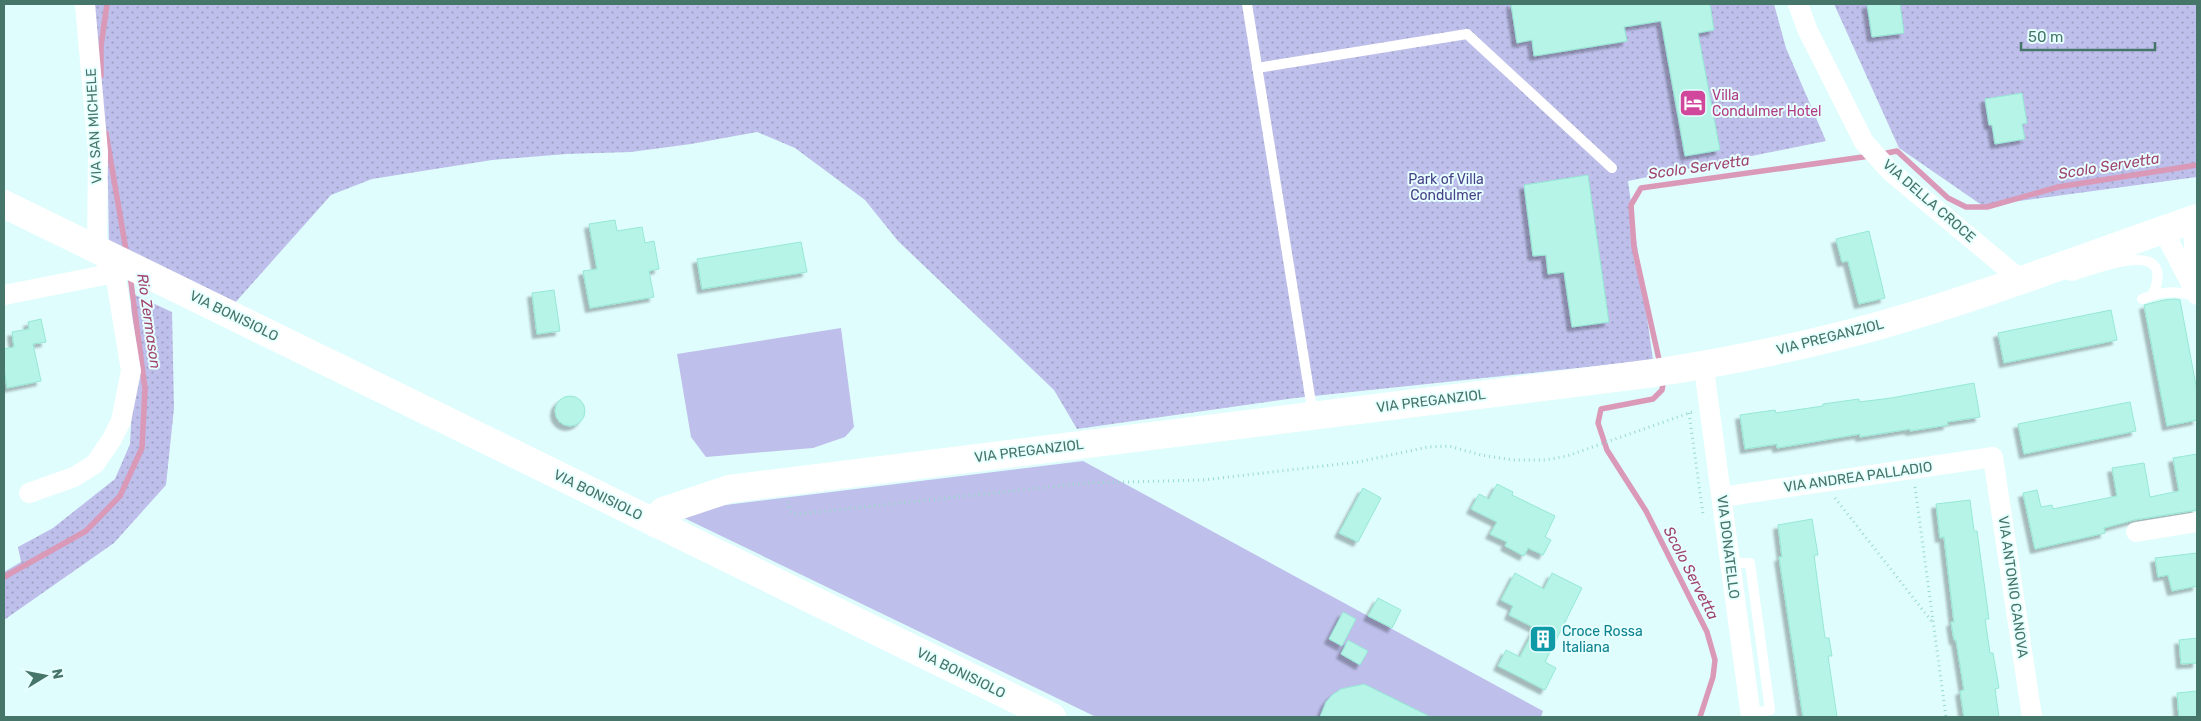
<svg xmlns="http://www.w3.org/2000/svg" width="2201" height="721" viewBox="0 0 2201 721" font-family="Rubik,sans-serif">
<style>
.grass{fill:url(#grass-dots)}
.pitch{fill:#bebfeb}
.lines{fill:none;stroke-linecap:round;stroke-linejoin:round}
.stream{stroke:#da99b7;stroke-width:5.5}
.building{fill:#b6f4e7;stroke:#95e8d4;filter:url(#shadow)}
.path{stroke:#99d9ca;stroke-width:3;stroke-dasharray:1 4;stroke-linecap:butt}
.lane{stroke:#fff;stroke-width:10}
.street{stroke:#fff;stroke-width:20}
.secondary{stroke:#fff;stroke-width:28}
.labels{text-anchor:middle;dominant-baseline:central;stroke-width:4;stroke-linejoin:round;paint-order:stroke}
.hotel-label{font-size:14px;fill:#b23c85;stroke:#e7ffff;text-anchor:start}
.street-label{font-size:14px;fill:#467569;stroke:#e7ffff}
.park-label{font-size:14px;fill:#484288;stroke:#e7ffff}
.culture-label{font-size:14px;fill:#0d838f;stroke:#e7ffff;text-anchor:start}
.water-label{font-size:15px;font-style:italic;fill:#a0466f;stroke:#e7ffff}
</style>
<defs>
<pattern id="grass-dots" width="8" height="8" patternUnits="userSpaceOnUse" patternTransform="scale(1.25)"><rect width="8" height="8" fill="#bebfeb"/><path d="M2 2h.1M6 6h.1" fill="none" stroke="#9ca0c2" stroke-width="1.8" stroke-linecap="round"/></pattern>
<filter id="shadow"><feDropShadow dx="-4.5" dy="4.5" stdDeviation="1" flood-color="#0004"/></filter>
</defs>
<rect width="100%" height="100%" fill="#e0fdfd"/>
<g class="grass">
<polygon points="89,4 1774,4 1786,48 1826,141 1628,181 1653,360 1295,398 1077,429 1054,390 898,241 865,200 795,148 757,132 691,144 631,152 566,154 492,160 372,179 331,195 233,305 109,244 108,185 97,97"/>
<polygon points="1834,4 2197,4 2197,177 1983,206 1899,148"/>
<polygon points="131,293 172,312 174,408 166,485 114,543 4,620 4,572 21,562 18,547 53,528 115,479 130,444 133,389"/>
</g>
<g class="pitch">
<polygon points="841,328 854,427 845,437 813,448 706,457 691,437 677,354"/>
<polygon points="1083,461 1543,711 1541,717 1096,717 682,517 709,507"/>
</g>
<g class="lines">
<g class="stream">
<polyline points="101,76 101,46 107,4"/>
<polyline points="106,133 127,256"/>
<polyline points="1882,154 1897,151 1948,198 1966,207 1987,207 2058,187 2197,165"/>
<polyline points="1660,364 1634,247 1631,205 1641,188 1870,156"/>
<polyline points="1664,378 1662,390 1653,399 1601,409 1598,423 1607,450 1646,511 1707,632 1715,660 1713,677 1700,717"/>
<polyline points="4,577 86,531 120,496 142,448 145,389 130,275"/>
</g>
</g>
<g class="building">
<polygon points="1511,4 1710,4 1714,30 1698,33 1720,150 1685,156 1661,21 1624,27 1627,41 1534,56 1532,40 1517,43"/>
<polygon points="1867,4 1900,4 1904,33 1872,37"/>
<polygon points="2022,93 2027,123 2022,124 2025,139 1995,144 1992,125 1989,125 1985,99"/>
<polygon points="1588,175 1609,322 1572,327 1564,272 1548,274 1546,255 1533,256 1524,185"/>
<polygon points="615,220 617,231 642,227 645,243 654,241 659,269 649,271 654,297 590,308 583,271 597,269 589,224"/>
<polygon points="1869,231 1885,298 1859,304 1848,261 1842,262 1836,239"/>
<polygon points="801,242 807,272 702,289 697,259"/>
<polygon points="554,290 560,331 537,334 532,293"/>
<polygon points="2175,299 2180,300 2197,391 2197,420 2167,426 2144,305 2164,300"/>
<polygon points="2111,310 2117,340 2004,363 1998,333"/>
<polygon points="41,319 46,342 33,344 41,381 7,388 4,368 4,349 14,347 12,332 29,329 28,322"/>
<polygon points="1974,383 1980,417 1947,422 1948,425 1910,431 1910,429 1860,437 1860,434 1777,448 1777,444 1745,449 1740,415 1775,410 1776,413 1823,406 1823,404 1859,399 1859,402 1891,398"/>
<circle cx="570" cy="411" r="15"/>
<polygon points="2130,402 2136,431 2024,454 2018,424"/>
<polygon points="2197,454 2197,510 2134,520 2104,528 2105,533 2035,549 2023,493 2037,490 2041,507 2052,505 2053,509 2117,496 2112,468 2144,463 2150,497 2179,491 2173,458"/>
<polygon points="1497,484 1513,492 1512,495 1555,516 1545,537 1551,540 1543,555 1528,548 1524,556 1505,546 1507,542 1490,534 1497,522 1471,509 1479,494 1489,499"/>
<polygon points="1363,488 1381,498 1358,542 1339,533"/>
<polygon points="1970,500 1974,531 1977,531 1989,619 1985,619 1990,653 1993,653 1999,688 1995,689 1999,717 1964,717 1960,691 1964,690 1956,640 1954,640 1951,622 1954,622 1944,537 1940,538 1936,504"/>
<polygon points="1812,519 1818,555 1814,555 1825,638 1829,638 1832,656 1828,656 1837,717 1803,717 1779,557 1782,557 1778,525"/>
<polygon points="2197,553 2197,586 2172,591 2168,575 2158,577 2155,558"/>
<polygon points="1515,573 1544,589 1552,573 1582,588 1545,662 1556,668 1545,690 1498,666 1506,650 1520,657 1535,628 1509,615 1513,606 1501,600"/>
<polygon points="1378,598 1401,610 1392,628 1368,616"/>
<polygon points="1343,612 1356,619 1342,646 1329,639"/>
<polygon points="2197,638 2197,663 2181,664 2179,640"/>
<polygon points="1348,640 1368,651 1360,665 1341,654"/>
<polygon points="1364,684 1431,717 1320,717 1326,702 1332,695 1341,689"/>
<polygon points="2197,691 2197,717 2179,717 2177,693"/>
</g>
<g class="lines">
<g class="path">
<polyline points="1689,413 1703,514 1706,514"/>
<polyline points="1915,487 1946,717"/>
<polyline points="1835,498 1933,623"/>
<polyline points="788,502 790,510 793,514 798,514 1086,483 1203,480 1358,462 1428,447 1449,446 1481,455 1513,460 1545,460 1567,456 1692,412"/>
</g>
<g class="lane">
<polyline points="1247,4 1313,415"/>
<polyline points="1257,68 1467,34 1612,168"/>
<path d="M2068,275L2072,276C2095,269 2178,235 2153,294"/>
<path d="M2142,299C2162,291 2176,290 2196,297"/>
<polyline points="1731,563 1750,563 1770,710 1750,714"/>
</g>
<g class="street">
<polyline points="1798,4 1807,29 1864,142 1890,171 2021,280"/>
<polyline points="2192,220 2197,279"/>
<polyline points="2163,230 2197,295"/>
<polyline points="4,295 115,273"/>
<polyline points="1709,365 1705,376 1751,717"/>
<polyline points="29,493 74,477 95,464 112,439 121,421 131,371 115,273 97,249 98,152 85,4"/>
<polyline points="1722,497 1993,457 2032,717"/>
<polyline points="2136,532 2197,522"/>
</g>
<g class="secondary">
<polyline points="4,204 1052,717"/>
<path d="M657,524L663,511L729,489L1654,373C1731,361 1806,346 1881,325C1988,295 2092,254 2197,218"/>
</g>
</g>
<defs>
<g id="hotel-square" transform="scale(1.4375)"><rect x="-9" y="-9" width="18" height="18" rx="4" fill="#d1479c" stroke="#e7ffff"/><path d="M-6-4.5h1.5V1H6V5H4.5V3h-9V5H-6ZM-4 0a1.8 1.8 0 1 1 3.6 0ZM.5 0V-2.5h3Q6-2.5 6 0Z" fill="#fff"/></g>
<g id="building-square" transform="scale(1.4375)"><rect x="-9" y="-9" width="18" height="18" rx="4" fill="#0f9aa8" stroke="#e7ffff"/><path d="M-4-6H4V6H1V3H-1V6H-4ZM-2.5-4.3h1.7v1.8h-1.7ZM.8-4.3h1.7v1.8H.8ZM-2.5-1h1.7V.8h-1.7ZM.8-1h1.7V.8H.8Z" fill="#fff"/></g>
</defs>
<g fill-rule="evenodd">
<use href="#hotel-square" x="1693" y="103"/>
<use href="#building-square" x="1543" y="639"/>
</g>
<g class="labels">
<g class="hotel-label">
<text x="1712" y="95">Villa<tspan x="1712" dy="16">Condulmer Hotel</tspan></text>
</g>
<g class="street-label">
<text transform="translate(94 126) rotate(-93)">VIA SAN MICHELE</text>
<text transform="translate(1929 201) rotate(41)">VIA DELLA CROCE</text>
<text transform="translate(234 316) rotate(26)">VIA BONISIOLO</text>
<text transform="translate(1830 337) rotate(-14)">VIA PREGANZIOL</text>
<text transform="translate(1431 401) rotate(-7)">VIA PREGANZIOL</text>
<text transform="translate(1029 451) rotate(-7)">VIA PREGANZIOL</text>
<text transform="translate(1858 477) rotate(-8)">VIA ANDREA PALLADIO</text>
<text transform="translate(598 495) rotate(26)">VIA BONISIOLO</text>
<text transform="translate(1728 547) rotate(83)">VIA DONATELLO</text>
<text transform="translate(2013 587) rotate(82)">VIA ANTONIO CANOVA</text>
<text transform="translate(961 673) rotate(26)">VIA BONISIOLO</text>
</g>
<g class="park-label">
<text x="1446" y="179">Park of Villa<tspan x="1446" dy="16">Condulmer</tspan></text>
</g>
<g class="culture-label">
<text x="1562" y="631">Croce Rossa<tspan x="1562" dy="16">Italiana</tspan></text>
</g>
<g class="water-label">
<text transform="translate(2109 166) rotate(-9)">Scolo Servetta</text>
<text transform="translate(1699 167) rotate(-8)">Scolo Servetta</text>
<text transform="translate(149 321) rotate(82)">Rio Zermason</text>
<text transform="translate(1691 573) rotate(63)">Scolo Servetta</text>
</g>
</g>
<rect width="2201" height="721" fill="none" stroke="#467569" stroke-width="10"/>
<g transform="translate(45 676) rotate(80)" stroke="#e7ffff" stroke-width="4" paint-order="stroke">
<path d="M0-4L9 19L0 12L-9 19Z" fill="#467569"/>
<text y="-8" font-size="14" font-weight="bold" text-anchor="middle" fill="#467569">N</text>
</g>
<path d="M2021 42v8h134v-8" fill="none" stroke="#467569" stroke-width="2.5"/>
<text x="2028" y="42" font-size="15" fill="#467569" stroke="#e7ffff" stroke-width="4" paint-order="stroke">50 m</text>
</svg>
